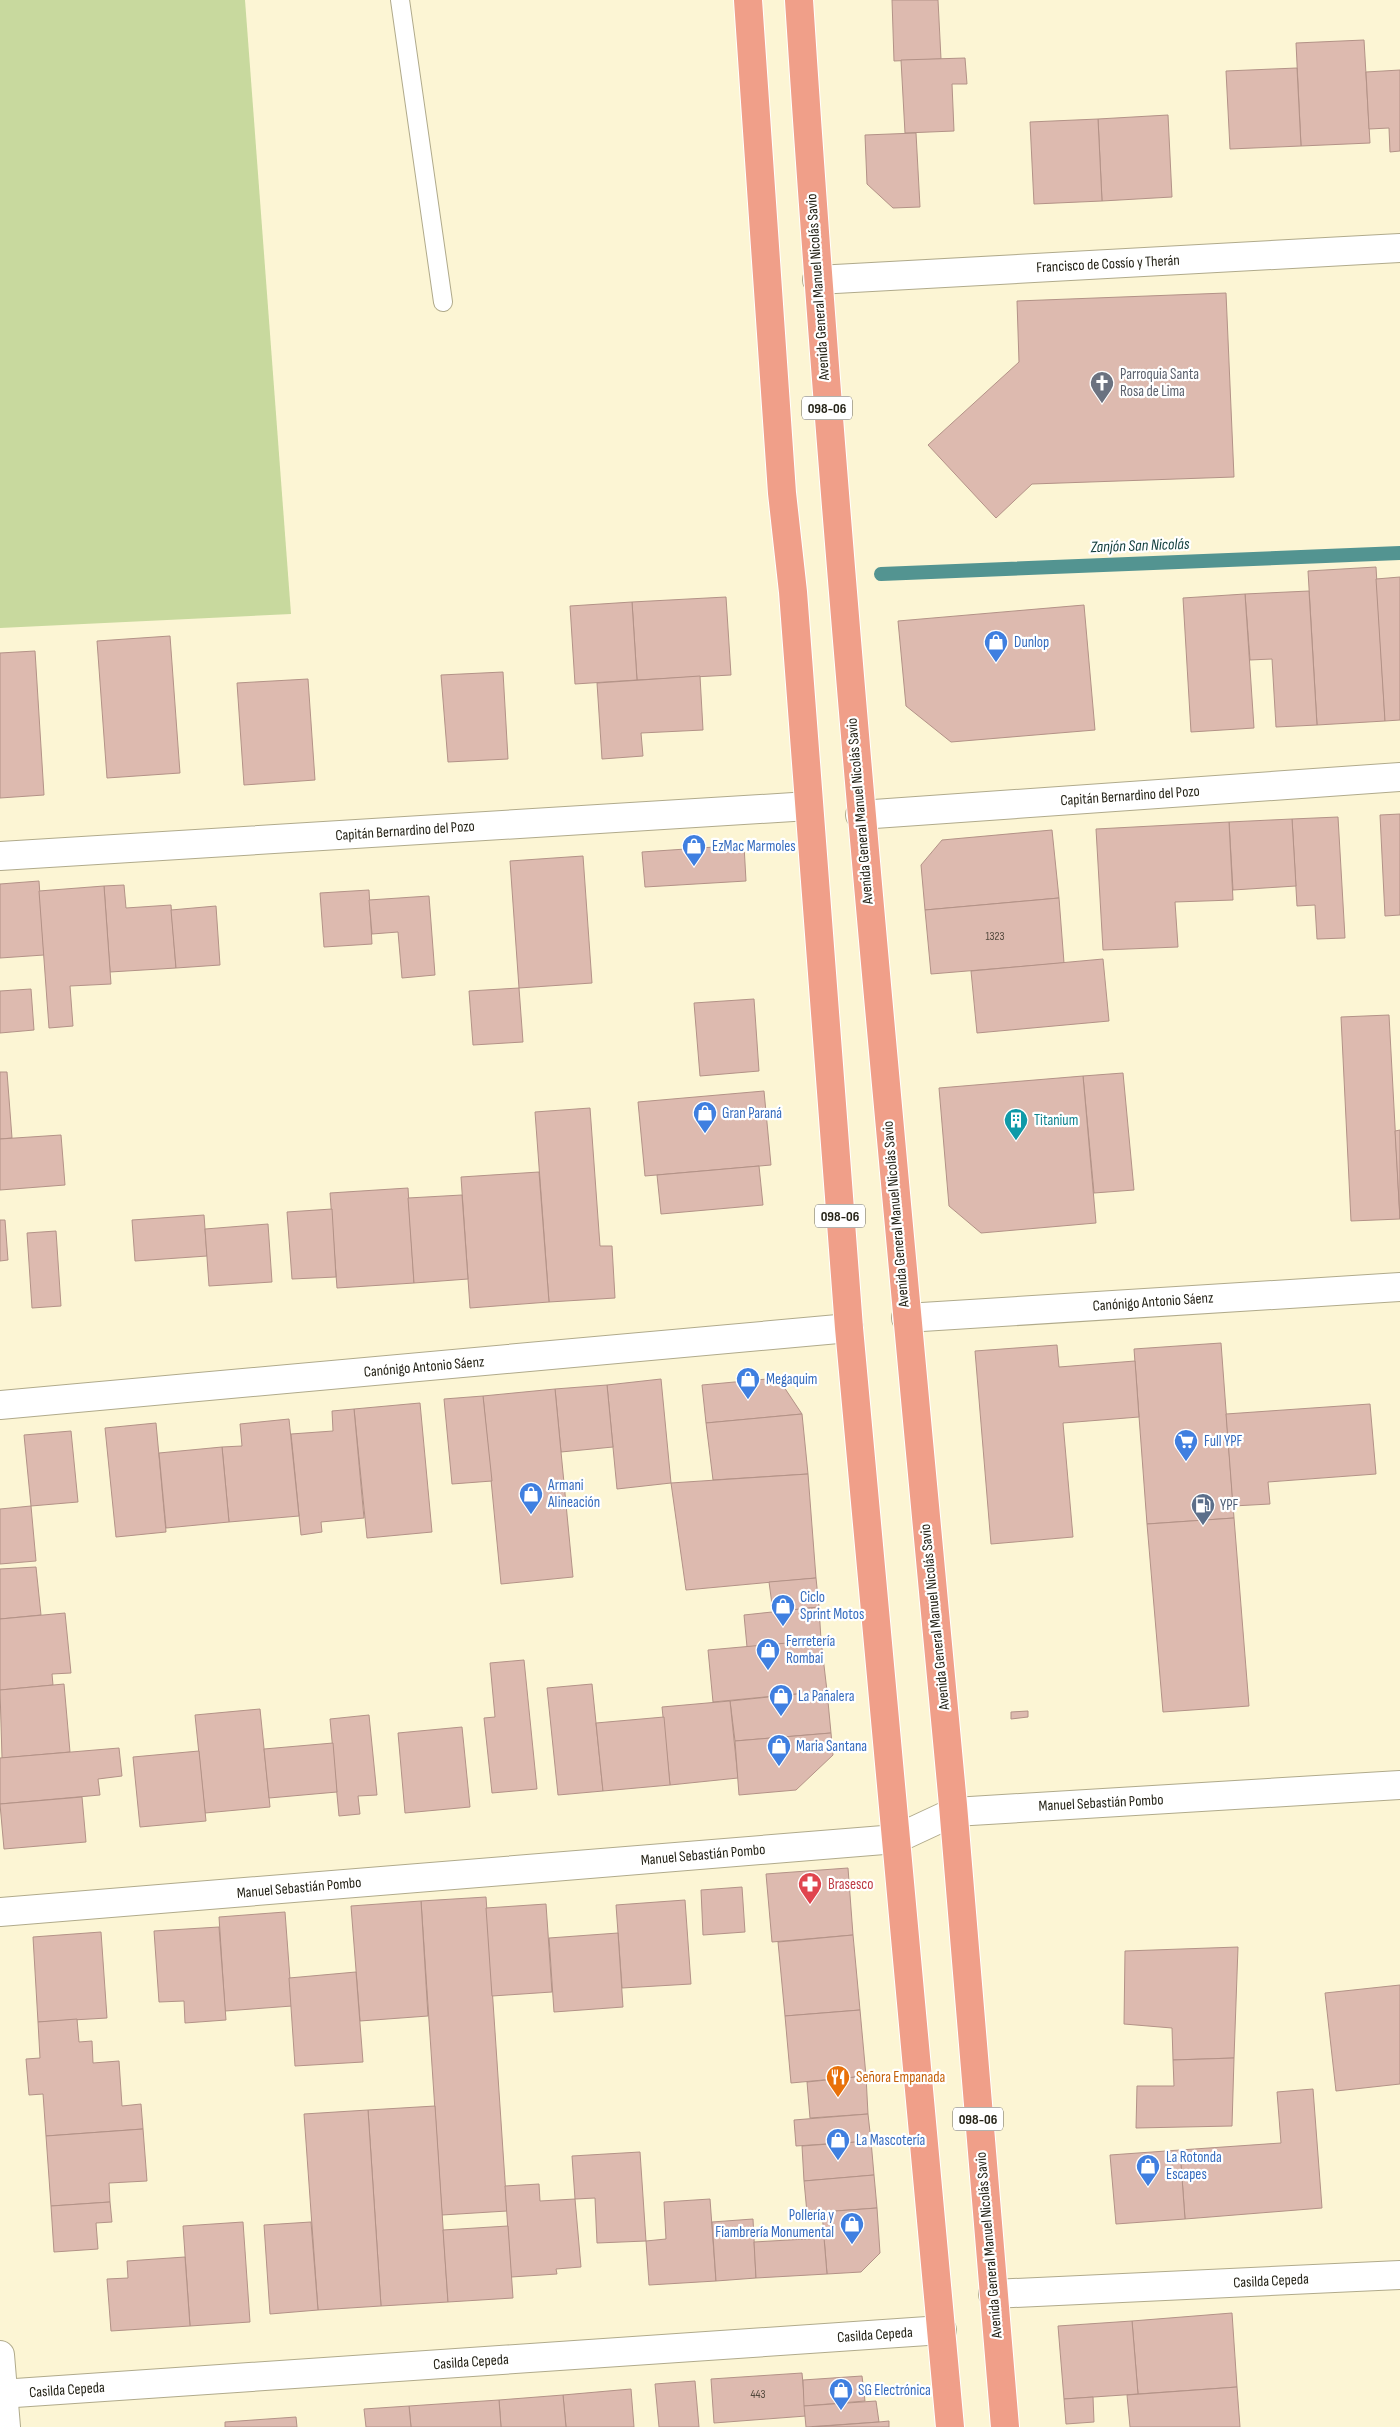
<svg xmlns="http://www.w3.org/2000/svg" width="1400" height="2427" viewBox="0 0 1400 2427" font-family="'Sofia Sans Condensed',sans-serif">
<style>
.green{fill:#c8d99e}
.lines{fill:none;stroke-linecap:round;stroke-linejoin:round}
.stream{stroke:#539491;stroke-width:14}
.building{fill:#ddbaaf;stroke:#b39287}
.service-casing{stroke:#b0aa8b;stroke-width:20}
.minor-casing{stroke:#b0aa8b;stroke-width:30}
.primary-casing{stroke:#fff;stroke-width:30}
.service{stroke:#fff;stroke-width:18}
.minor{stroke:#fff;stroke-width:28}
.primary{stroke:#f09f89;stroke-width:28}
.labels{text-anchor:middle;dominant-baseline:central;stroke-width:4.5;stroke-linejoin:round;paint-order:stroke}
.number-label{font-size:12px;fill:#53493d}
.shield{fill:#fff;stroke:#66655d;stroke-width:1}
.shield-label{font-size:14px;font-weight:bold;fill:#252317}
.street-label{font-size:15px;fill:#252317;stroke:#fff}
.worship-label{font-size:15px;fill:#5b616d;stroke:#fff;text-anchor:start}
.shop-label{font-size:15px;fill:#366cbe;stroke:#fff;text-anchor:start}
.culture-label{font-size:15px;fill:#0d838f;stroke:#fff;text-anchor:start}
.service-label{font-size:15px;fill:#4e5e75;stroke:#fff;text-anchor:start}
.health-label{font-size:15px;fill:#be3a42;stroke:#fff;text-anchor:start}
.food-label{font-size:15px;fill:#c56008;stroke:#fff;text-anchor:start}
.water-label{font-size:16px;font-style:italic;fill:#103d3d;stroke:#fff}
</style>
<rect width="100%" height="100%" fill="#fcf5d4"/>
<polygon class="green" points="0,0 245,0 291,614 0,628"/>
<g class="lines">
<polyline class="stream" points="881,574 1400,553"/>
</g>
<g class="building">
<polygon points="892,0 938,0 941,59 894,61"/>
<polygon points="1364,40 1370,143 1301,146 1296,43"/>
<polygon points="965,58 967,84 952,84 954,131 905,133 901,60"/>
<polygon points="1297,68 1301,146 1230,149 1226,71"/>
<polygon points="1400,70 1400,151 1390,152 1389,128 1369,129 1366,72"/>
<polygon points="1168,115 1172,197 1102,201 1098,119"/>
<polygon points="1098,119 1102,201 1034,204 1030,122"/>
<polygon points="916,133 920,207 893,208 867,184 865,135"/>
<polygon points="1226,293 1234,477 1032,484 996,518 928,445 1019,362 1017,301"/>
<polygon points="1376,567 1385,721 1317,725 1308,571"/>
<polygon points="1400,577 1400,720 1385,721 1376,579"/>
<polygon points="1309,591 1317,725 1276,727 1272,659 1250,660 1245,594"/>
<polygon points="1245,594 1254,728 1191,732 1183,598"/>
<polygon points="726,597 731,675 637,680 632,602"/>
<polygon points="632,602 637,680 575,684 570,606"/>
<polygon points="1084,605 1095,730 951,742 906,706 898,621"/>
<polygon points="170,636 180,773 107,778 97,641"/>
<polygon points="35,651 44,795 0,798 0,653"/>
<polygon points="503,672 508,759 448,762 441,675"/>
<polygon points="700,676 703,730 641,733 643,756 602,759 597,683"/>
<polygon points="308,679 315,780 244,785 237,683"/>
<polygon points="1400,814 1400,915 1385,916 1380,815"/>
<polygon points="1338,817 1345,938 1317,939 1315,905 1297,906 1292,819"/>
<polygon points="1292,819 1296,886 1233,890 1229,822"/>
<polygon points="1229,822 1233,900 1175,902 1178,947 1103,950 1096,829"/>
<polygon points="1052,830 1059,898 925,910 921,865 942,840"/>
<polygon points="744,845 746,881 645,887 642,852"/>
<polygon points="583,856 592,983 519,988 510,861"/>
<polygon points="39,881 44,955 0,958 0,884"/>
<polygon points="124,885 126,908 171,905 176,968 110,972 104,886"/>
<polygon points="104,886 111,984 70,986 73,1026 49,1028 39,891"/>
<polygon points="369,890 372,944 324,947 320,893"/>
<polygon points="429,896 435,975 402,978 398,932 372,934 369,900"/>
<polygon points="1059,898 1064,963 931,974 925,910"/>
<polygon points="216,906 220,965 176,968 171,910"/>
<polygon points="1103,959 1109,1021 977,1033 971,971"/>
<polygon points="519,988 523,1042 473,1045 469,991"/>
<polygon points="31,989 34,1030 0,1033 0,991"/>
<polygon points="754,999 759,1071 700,1076 694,1003"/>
<polygon points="1389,1015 1400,1219 1351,1221 1341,1017"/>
<polygon points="0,1072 7,1072 12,1138 0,1139"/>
<polygon points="1123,1073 1134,1190 1094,1193 1083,1076"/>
<polygon points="1083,1076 1096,1223 981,1233 949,1206 939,1088"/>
<polygon points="764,1091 771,1165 645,1176 638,1102"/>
<polygon points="590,1108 600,1246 612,1246 615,1298 549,1302 535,1112"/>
<polygon points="1400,1130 1400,1219 1395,1131"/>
<polygon points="61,1135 65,1185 0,1190 0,1139"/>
<polygon points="759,1166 763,1205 661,1214 657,1175"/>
<polygon points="539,1172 549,1302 470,1308 461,1177"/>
<polygon points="408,1188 414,1283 337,1288 330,1193"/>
<polygon points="462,1195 468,1279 414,1283 408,1198"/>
<polygon points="332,1209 336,1277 292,1279 287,1212"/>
<polygon points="204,1215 207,1256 135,1261 132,1220"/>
<polygon points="0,1220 5,1220 8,1260 0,1261"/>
<polygon points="268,1224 272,1282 209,1286 205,1229"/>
<polygon points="56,1231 61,1306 32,1308 27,1233"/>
<polygon points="1221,1343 1234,1518 1147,1524 1134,1349"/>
<polygon points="1057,1345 1059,1367 1135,1361 1139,1417 1063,1423 1073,1537 991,1544 975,1351"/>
<polygon points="778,1378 802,1414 706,1423 702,1385"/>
<polygon points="661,1379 671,1483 617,1489 607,1385"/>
<polygon points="607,1385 613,1447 561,1452 555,1389"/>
<polygon points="555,1389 573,1577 501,1584 483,1396"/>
<polygon points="483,1396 492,1481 452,1484 444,1399"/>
<polygon points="420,1403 432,1532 367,1538 354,1409"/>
<polygon points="1370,1404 1376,1474 1268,1482 1270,1504 1233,1506 1226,1414"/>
<polygon points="354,1409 364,1518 321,1522 322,1532 301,1535 291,1434 333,1431 332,1411"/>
<polygon points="802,1414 808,1474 713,1480 706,1423"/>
<polygon points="289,1419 299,1516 229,1522 222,1447 242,1446 240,1424"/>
<polygon points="156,1423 166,1532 116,1537 105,1428"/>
<polygon points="71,1431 78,1502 31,1506 24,1435"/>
<polygon points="222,1447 229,1522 166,1528 159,1453"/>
<polygon points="808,1474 816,1578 686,1590 671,1483"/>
<polygon points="31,1506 36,1561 0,1564 0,1509"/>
<polygon points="1234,1518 1249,1706 1163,1712 1147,1524"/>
<polygon points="36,1567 41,1615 0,1619 0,1569"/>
<polygon points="816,1578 819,1607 773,1612 769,1582"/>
<polygon points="819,1607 821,1640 747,1647 744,1615"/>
<polygon points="65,1613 71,1673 52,1674 53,1685 0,1690 0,1619"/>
<polygon points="821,1640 827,1691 713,1702 708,1650"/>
<polygon points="524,1660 537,1789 492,1793 484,1718 495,1717 490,1663"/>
<polygon points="64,1684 70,1752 2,1758 0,1690"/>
<polygon points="592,1684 603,1791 558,1795 547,1688"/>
<polygon points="827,1691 831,1733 735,1741 730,1701"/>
<polygon points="730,1701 738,1778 670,1785 662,1707"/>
<polygon points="260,1709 270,1807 205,1813 195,1715"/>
<polygon points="1028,1711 1028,1717 1011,1719 1011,1712"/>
<polygon points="369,1715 377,1795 358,1796 360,1814 339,1816 330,1719"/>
<polygon points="664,1717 670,1785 603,1791 596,1723"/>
<polygon points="462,1727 470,1807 405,1813 398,1733"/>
<polygon points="831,1733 833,1755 796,1790 739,1795 735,1741"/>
<polygon points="333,1743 337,1792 269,1798 264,1749"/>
<polygon points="119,1748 122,1776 98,1779 100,1795 0,1804 0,1758"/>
<polygon points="199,1751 206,1821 140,1827 133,1757"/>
<polygon points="82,1797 86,1842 4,1849 0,1804"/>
<polygon points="848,1868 853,1935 772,1942 766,1874"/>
<polygon points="742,1887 745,1932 703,1935 701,1890"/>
<polygon points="486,1897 507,2211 442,2215 421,1901"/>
<polygon points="685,1900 691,1984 622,1988 616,1905"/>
<polygon points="421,1901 428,2016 360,2021 351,1906"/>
<polygon points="546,1904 552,1992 492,1996 486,1908"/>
<polygon points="285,1912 292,2006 225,2011 219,1917"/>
<polygon points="219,1927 226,2020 185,2023 184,2001 159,2002 154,1931"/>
<polygon points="101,1932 107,2018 38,2022 33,1937"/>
<polygon points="618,1933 623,2007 554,2012 549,1938"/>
<polygon points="853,1935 860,2010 785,2016 778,1942"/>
<polygon points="1238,1947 1234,2058 1173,2060 1172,2028 1124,2024 1125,1951"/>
<polygon points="356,1972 363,2062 295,2066 289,1978"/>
<polygon points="1400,1985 1400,2084 1336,2091 1325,1993"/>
<polygon points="860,2010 866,2076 791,2083 785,2016"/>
<polygon points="77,2019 79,2042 92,2041 93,2063 119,2061 122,2106 141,2104 143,2129 46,2136 43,2094 29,2095 26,2059 40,2058 38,2022"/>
<polygon points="1234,2058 1232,2126 1136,2128 1137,2086 1174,2086 1173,2060"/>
<polygon points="866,2076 868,2114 810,2118 807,2082"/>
<polygon points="1313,2089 1322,2208 1185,2219 1180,2150 1281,2143 1277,2092"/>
<polygon points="435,2106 448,2302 381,2306 368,2110"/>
<polygon points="368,2110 381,2306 318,2310 304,2114"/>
<polygon points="868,2114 871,2141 796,2146 794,2120"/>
<polygon points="143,2129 147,2181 109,2183 110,2202 51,2206 46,2136"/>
<polygon points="871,2141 874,2175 804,2181 802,2146"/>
<polygon points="1180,2150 1185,2219 1116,2224 1110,2155"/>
<polygon points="640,2152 646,2241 597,2243 595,2198 575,2199 572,2156"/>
<polygon points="874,2175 877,2208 807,2213 804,2181"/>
<polygon points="539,2184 540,2201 575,2199 581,2267 556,2269 557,2274 511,2277 505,2186"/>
<polygon points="710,2199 716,2281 649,2285 646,2241 666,2239 664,2202"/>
<polygon points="110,2202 112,2222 96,2223 98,2249 54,2252 51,2206"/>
<polygon points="877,2208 880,2253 861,2272 827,2274 822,2212"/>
<polygon points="753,2219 756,2278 716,2281 712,2222"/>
<polygon points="243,2222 250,2322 190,2326 183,2226"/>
<polygon points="311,2222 318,2310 270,2314 264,2225"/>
<polygon points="508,2226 513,2298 448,2302 443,2230"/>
<polygon points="824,2238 827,2274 756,2278 754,2242"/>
<polygon points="185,2257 190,2326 111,2331 107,2279 128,2278 127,2261"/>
<polygon points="1232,2313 1237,2387 1138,2394 1132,2321"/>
<polygon points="1132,2321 1138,2394 1064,2399 1058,2326"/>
<polygon points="802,2373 806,2416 714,2423 711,2379"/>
<polygon points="862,2376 865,2401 804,2406 803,2380"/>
<polygon points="695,2381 699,2427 659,2427 655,2384"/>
<polygon points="1237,2387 1240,2427 1130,2427 1127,2395"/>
<polygon points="631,2389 634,2427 566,2427 563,2395"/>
<polygon points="563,2395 566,2427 501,2427 499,2400"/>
<polygon points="1093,2397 1094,2422 1066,2424 1064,2399"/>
<polygon points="499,2400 501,2427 411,2427 409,2406"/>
<polygon points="876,2401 879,2422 806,2427 804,2406"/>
<polygon points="409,2406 411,2427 366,2427 364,2409"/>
<polygon points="296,2417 297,2427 225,2427 225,2422"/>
<polygon points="889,2421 889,2427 812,2427 879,2422"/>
</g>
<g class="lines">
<g class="service-casing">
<polyline id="service" points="400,0 443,302"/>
</g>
<g class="minor-casing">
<g id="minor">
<polyline points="817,280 1400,248"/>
<polyline points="860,815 1400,777"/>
<polyline points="0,856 809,806"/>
<polyline points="906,1318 1400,1287"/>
<polyline points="0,1405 849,1328"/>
<polyline points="0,1912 896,1839 954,1812 1400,1785"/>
<polyline points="993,2294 1400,2275"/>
<polyline points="0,2355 6,2427"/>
<polyline points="0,2394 942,2330"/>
</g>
</g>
<g class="primary-casing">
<g id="primary">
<polyline points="748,0 782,493 793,592 849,1328 950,2427"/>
<path d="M799,0C838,603 897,1204 953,1805C972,2012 986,2220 1005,2427"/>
</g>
</g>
<use href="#service" class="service"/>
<use href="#minor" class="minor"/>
<use href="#primary" class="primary"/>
</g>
<defs>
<g id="church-pin" transform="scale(1.25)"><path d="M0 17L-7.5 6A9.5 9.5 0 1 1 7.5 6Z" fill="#6b7280" stroke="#fff"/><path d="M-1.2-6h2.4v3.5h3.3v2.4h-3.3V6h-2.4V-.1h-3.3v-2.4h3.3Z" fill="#fff"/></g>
<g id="shop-pin" transform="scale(1.25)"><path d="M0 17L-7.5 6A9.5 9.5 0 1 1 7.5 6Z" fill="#3f7fe0" stroke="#fff"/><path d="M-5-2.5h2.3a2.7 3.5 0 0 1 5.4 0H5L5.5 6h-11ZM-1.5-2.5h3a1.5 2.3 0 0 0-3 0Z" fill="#fff"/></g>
<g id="building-pin" transform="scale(1.25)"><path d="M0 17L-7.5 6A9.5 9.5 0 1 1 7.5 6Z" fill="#0f9aa8" stroke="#fff"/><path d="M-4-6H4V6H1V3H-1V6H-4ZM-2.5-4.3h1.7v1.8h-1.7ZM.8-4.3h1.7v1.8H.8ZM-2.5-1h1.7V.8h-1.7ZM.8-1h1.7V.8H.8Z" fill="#fff"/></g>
<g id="supermarket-pin" transform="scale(1.25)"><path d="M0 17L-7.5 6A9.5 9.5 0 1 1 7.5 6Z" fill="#3f7fe0" stroke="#fff"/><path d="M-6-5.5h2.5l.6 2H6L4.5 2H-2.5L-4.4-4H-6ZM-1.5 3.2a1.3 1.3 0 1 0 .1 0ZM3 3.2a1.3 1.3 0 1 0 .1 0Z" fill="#fff"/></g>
<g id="fuel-pin" transform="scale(1.25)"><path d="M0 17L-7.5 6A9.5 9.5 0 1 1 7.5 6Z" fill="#5c6f8a" stroke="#fff"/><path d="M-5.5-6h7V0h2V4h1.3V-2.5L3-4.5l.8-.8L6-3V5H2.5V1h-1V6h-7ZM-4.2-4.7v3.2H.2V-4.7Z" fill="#fff"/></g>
<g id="pharmacy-pin" transform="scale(1.25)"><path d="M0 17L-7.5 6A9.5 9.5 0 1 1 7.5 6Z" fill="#e0444e" stroke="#fff"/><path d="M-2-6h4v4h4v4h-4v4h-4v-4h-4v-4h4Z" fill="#fff"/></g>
<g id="restaurant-pin" transform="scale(1.25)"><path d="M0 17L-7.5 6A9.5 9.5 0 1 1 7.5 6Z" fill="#e8710a" stroke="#fff"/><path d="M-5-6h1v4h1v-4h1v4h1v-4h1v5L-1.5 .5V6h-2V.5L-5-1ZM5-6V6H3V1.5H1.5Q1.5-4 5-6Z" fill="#fff"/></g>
</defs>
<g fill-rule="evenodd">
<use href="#church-pin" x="1102" y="383"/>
<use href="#shop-pin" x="996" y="642"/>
<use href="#shop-pin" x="694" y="846"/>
<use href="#shop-pin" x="705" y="1113"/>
<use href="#building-pin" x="1016" y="1120"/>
<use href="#shop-pin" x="748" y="1379"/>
<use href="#supermarket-pin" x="1186" y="1441"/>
<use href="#shop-pin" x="531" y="1494"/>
<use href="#fuel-pin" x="1203" y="1505"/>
<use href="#shop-pin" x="783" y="1606"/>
<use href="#shop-pin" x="768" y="1650"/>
<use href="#shop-pin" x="781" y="1696"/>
<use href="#shop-pin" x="779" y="1746"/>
<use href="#pharmacy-pin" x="810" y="1884"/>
<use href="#restaurant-pin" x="838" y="2077"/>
<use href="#shop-pin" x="838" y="2140"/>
<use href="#shop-pin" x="1148" y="2166"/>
<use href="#shop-pin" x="852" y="2224"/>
<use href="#shop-pin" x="841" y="2390"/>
</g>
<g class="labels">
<g class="number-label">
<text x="995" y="936">1323</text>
<text x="758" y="2394">443</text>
</g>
<g class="shield">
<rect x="802" y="396.5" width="50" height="23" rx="4"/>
<rect x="815" y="1204.5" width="50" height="23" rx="4"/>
<rect x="953" y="2107.5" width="50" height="23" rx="4"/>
</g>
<g class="shield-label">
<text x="827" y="408">098-06</text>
<text x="840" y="1216">098-06</text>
<text x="978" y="2119">098-06</text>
</g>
<g class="street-label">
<text transform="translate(1108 264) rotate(-3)">Francisco de Cossío y Therán</text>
<text transform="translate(818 287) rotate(-94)">Avenida General Manuel Nicolás Savio</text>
<text transform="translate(1130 796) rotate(-4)">Capitán Bernardino del Pozo</text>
<text transform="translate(860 811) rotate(-95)">Avenida General Manuel Nicolás Savio</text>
<text transform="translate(405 831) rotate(-4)">Capitán Bernardino del Pozo</text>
<text transform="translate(896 1214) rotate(-95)">Avenida General Manuel Nicolás Savio</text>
<text transform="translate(1153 1302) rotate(-4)">Canónigo Antonio Sáenz</text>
<text transform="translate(424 1367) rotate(-5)">Canónigo Antonio Sáenz</text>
<text transform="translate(935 1617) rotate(-96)">Avenida General Manuel Nicolás Savio</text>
<text transform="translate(1101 1803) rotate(-3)">Manuel Sebastián Pombo</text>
<text transform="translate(703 1855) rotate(-5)">Manuel Sebastián Pombo</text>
<text transform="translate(299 1888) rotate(-5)">Manuel Sebastián Pombo</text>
<text transform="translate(989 2245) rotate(-95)">Avenida General Manuel Nicolás Savio</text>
<text transform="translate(1271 2281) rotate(-3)">Casilda Cepeda</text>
<text transform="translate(875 2335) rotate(-4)">Casilda Cepeda</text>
<text transform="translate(471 2362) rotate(-4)">Casilda Cepeda</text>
<text transform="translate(67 2390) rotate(-4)">Casilda Cepeda</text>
</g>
<g class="worship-label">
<text x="1120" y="374">Parroquia Santa<tspan x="1120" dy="17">Rosa de Lima</tspan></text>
</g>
<g class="shop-label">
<text x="1014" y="642">Dunlop</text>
<text x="712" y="846">EzMac Marmoles</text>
<text x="722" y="1113">Gran Paraná</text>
<text x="766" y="1379">Megaquim</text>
<text x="1204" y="1441">Full YPF</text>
<text x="548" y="1485">Armani<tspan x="548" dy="17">Alineación</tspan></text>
<text x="800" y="1597">Ciclo<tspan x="800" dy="17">Sprint Motos</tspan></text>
<text x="786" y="1641">Ferretería<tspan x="786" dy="17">Rombai</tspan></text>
<text x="798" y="1696">La Pañalera</text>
<text x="796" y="1746">Maria Santana</text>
<text x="856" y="2140">La Mascotería</text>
<text x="1166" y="2157">La Rotonda<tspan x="1166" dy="17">Escapes</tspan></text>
<text x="834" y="2215" text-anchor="end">Pollería y<tspan x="834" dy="17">Fiambrería Monumental</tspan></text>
<text x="858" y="2390">SG Electrónica</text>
</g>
<g class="culture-label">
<text x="1034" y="1120">Titanium</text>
</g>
<g class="service-label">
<text x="1220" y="1505">YPF</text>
</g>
<g class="health-label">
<text x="828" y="1884">Brasesco</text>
</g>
<g class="food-label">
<text x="856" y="2077">Señora Empanada</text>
</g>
<g class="water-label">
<text transform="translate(1140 546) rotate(-2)">Zanjón San Nicolás</text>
</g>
</g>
</svg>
